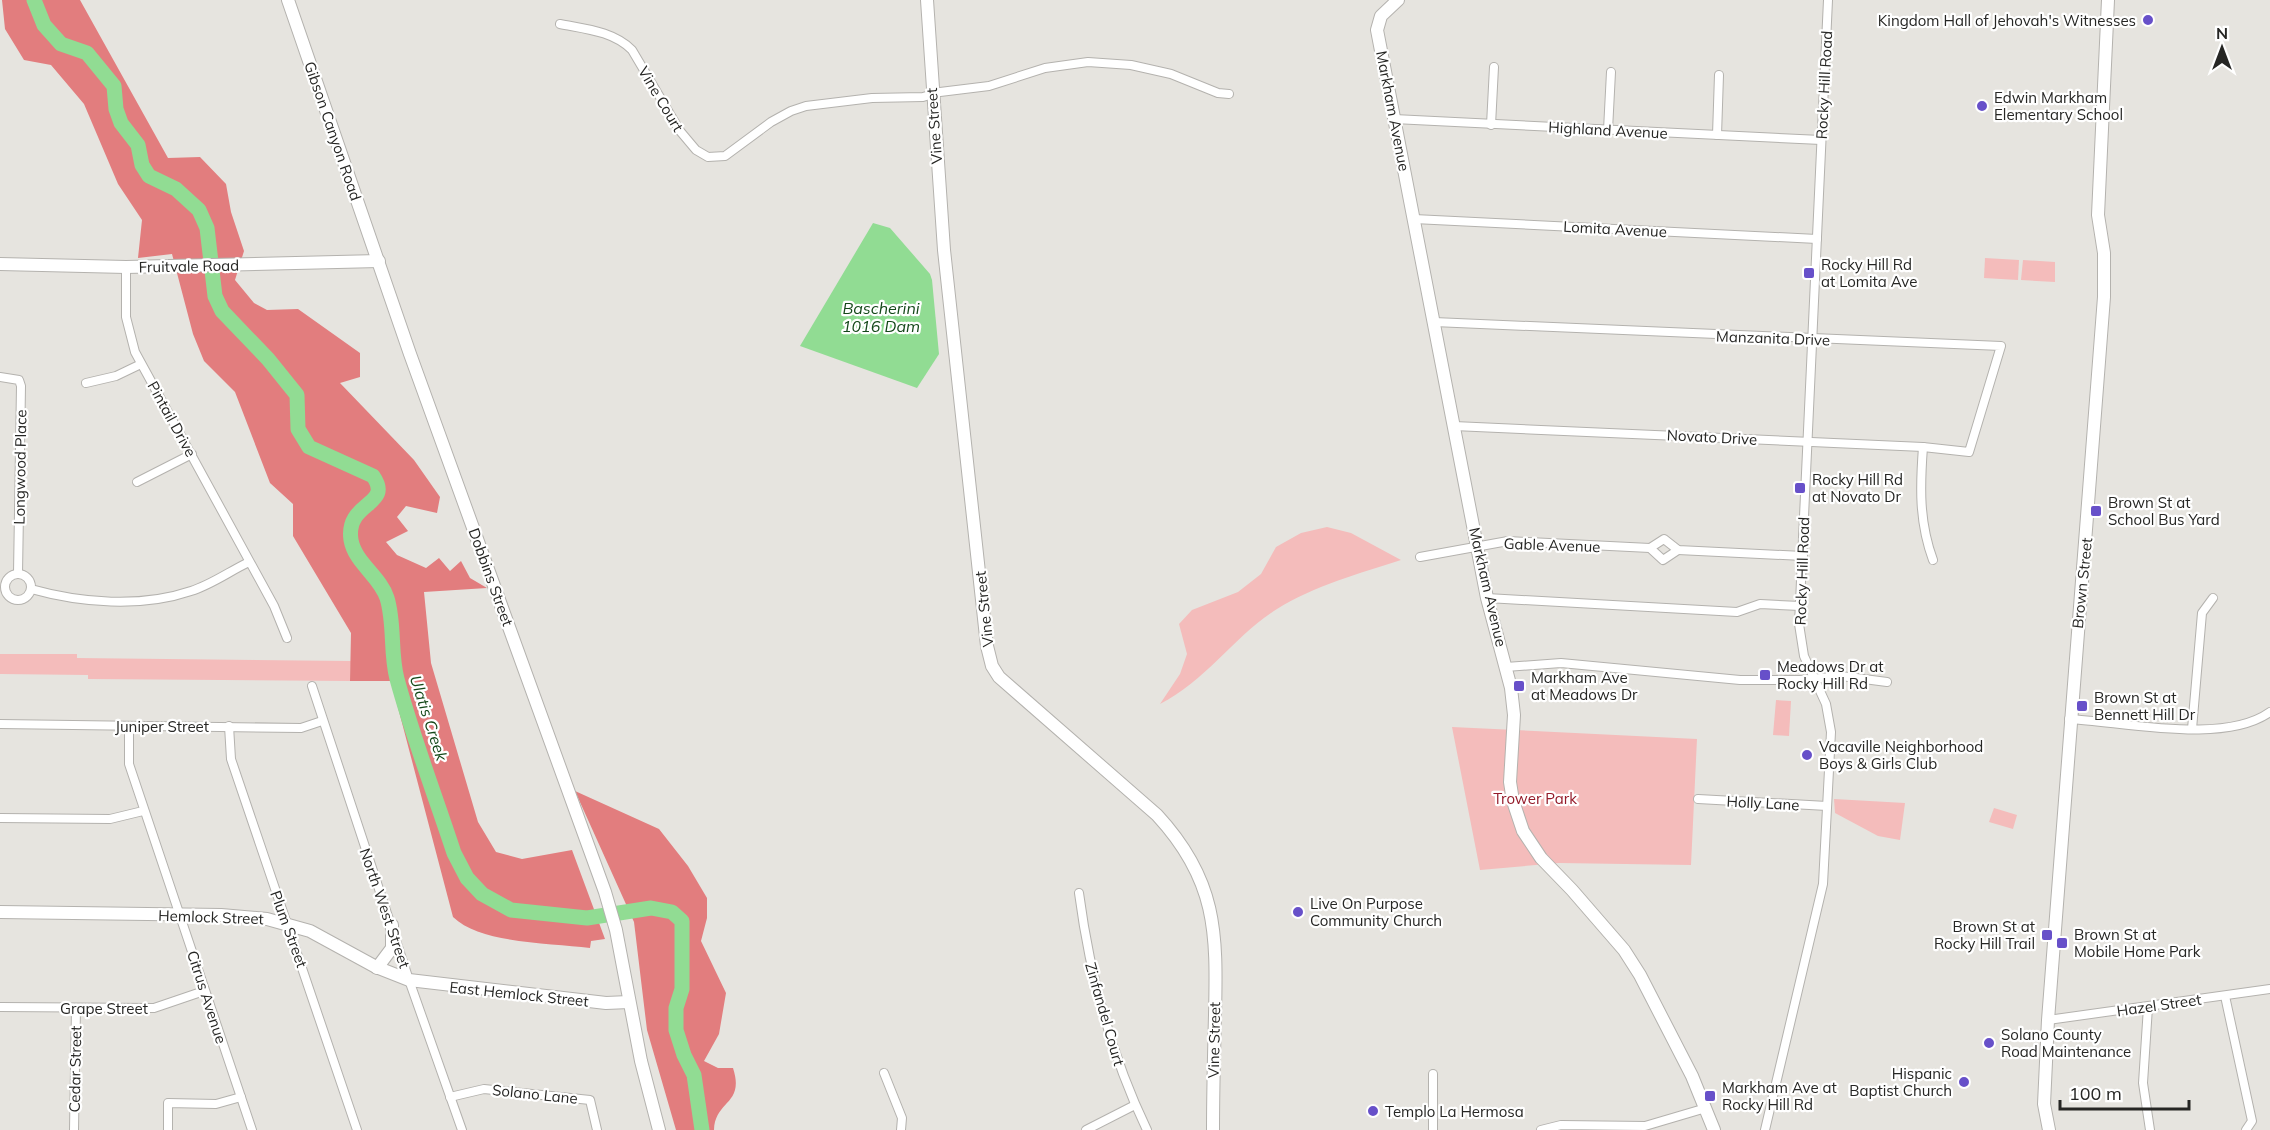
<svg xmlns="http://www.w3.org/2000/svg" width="2270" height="1130" viewBox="0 0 2270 1130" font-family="Mulish,sans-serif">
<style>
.green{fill:#f4bcbb}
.forest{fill:#e27d7e}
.water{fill:#91dc93}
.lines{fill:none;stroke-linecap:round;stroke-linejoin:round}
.river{stroke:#91dc93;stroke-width:15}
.street-casing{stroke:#b4b2ae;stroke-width:10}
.secondary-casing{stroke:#b4b2ae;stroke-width:14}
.street{stroke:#fff;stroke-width:8}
.secondary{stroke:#fff;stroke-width:12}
.poi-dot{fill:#6750c9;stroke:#fff;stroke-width:2}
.labels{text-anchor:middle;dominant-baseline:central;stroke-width:4.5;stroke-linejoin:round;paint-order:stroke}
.poi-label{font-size:15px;fill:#262624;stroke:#fff;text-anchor:start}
.street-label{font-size:15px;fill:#262624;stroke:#fff}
.park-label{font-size:15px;fill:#941b2a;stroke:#fff}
.water-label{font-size:16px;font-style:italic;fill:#144819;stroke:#fff}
</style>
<rect width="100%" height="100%" fill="#e6e4df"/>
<g class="green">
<polygon points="1985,258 2019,260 2018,280 1984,278"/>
<polygon points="2023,260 2055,262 2055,282 2021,280"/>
<path d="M1327,527L1351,533L1401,560C1360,573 1314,586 1277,609C1234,636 1207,680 1160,704L1180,674L1187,654L1179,624L1192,610L1238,592L1261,574L1276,547L1301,533Z"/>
<polygon points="0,654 77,654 77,658 351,661 350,681 88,679 88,675 0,674"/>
<polygon points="1776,700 1791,701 1789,736 1773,735"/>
<polygon points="1452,727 1697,739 1691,865 1559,863 1480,870"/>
<polygon points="1834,799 1905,803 1900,840 1878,836 1835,813"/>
<polygon points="1994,808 2017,815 2013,829 1989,822"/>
</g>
<g class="forest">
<path d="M2,0H80L168,158L200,157L226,184L231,212L244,251L235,280L254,303L267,310L298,309L360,353V377L340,383L414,460L440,497L437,513L406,506L397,517L408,531L386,542L397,555L426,568L439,558L450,571L461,561L470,578L487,588L424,592L431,663L478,822L496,852L522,859L572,850L605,939L591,941L590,948C551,943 481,944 453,917L391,681H350L351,633L293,536V504L270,483L235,392L204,361L193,334L172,254L138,258L142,220L118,184L84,104L51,65L24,60L5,29Z"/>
<path d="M575,791L659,829L688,866L707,898V918L701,941L726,993L719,1034L704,1061L718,1068H733C745,1105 715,1100 714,1130H676L647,1030L634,922Z"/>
</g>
<polygon class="water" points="873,223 890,228 930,274 932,280 939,354 917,388 800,346"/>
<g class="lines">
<path class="river" d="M34,0L44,25L61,44L87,53L114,86L116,109L121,123L138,145L142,165L149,176L176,189L199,210L207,228L215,296L222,311L268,359L297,395L298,429L309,447L373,476C394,506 345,501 351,540C355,563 380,576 387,598C395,624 390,653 397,679C413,738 435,795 454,853L467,878L482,894L511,910L587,918L651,908L672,912L682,921V989L676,1008V1030L684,1055L694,1075L702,1130"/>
<g class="street-casing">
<g id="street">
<path d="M560,24C585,29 613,31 632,50L680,131L696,150L708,157L725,156L771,122L791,111L806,106L872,98L923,97L940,92L989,86L1045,68L1088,62L1131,65L1171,74L1218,93L1229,94"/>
<polyline points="1394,119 1821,140"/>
<polyline points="1491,125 1494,67"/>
<polyline points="1608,130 1611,72"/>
<polyline points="1717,135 1719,75"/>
<polyline points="1414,219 1817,239"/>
<polyline points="126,267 126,317 135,352 274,606 287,638"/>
<polyline points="1434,322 2001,346 1969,452 1923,447 1454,426"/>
<polyline points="0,377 19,380 21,386 18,574"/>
<polyline points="86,383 116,376 141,364"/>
<path d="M1923,447C1920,487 1919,522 1933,560"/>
<polyline points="137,482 192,454"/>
<polyline points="1650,548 1664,539 1678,550 1803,556"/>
<polyline points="1420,557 1508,541 1650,548 1663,560 1678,550"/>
<circle cx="18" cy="587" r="13"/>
<path d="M31,589C81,603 141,608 191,591C211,585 230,571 249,562"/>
<polyline points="1487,598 1737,612 1760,604 1800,606"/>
<polyline points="1506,667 1561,663 1740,680 1800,680 1841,676 1887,682"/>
<polyline points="312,686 409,980 462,1130"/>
<path d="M2069,719C2125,722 2224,745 2270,712"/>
<polyline points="0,724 301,728 322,721"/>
<polyline points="129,726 129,764 252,1130"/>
<polyline points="229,726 231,759 357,1130"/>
<polyline points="2192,729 2202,613 2213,598"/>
<polyline points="1698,799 1827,806"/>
<polyline points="0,818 110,819 143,811"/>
<path d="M1079,893C1090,976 1111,1055 1147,1130"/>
<polyline points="2225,996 2252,1121 2246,1130"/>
<polyline points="0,1007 154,1008 204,991"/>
<polyline points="2148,1007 2143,1083 2150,1130"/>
<polyline points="2048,1020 2270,989"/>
<polyline points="884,1073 902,1118 901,1130"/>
<polyline points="450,1097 484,1089 590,1100 597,1130"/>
<polyline points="74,1130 76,1008"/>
<polyline points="168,1130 168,1103 216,1104 241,1097"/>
<polyline points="1086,1130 1135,1105"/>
<polyline points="1433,1130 1433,1074"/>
<polyline points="1541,1130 1561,1125 1645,1126 1706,1108"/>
<polyline points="1765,1130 1823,884 1831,732 1826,704 1804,656 1799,624 1828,0"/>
</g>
</g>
<g class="secondary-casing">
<g id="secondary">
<polyline points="288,0 410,354 605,892 616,930 641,1061 659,1130"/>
<path d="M927,0L944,250L987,646L992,666L999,677L1157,815C1217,880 1217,932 1215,1015C1214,1054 1213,1092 1213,1130"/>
<polyline points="1398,0 1381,16 1377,30 1487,598 1511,688 1514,715 1510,782 1513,801 1523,831 1541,858 1572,890 1624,950 1640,975 1692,1076 1714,1130"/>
<polyline points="0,264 126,267 379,261"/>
<polyline points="0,912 221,915 267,919 310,931 376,967 409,980 606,1003 629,1002"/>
<polyline points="377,968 392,948 392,925"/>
<polyline points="2049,1130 2044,1104 2048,1020 2104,297 2104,253 2098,215 2108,0"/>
</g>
</g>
<use href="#street" class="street"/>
<use href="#secondary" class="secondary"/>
</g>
<g class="poi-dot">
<circle cx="2148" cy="20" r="6"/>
<circle cx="1982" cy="106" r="6"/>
<rect x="1803" y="267" width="12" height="12" rx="3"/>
<rect x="1794" y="482" width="12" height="12" rx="3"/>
<rect x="2090" y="505" width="12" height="12" rx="3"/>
<rect x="1759" y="669" width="12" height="12" rx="3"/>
<rect x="1513" y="680" width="12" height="12" rx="3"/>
<rect x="2076" y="700" width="12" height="12" rx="3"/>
<circle cx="1807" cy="755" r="6"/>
<circle cx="1298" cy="912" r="6"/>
<rect x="2041" y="929" width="12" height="12" rx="3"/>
<rect x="2056" y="937" width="12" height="12" rx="3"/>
<circle cx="1989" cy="1043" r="6"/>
<circle cx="1964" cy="1082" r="6"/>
<rect x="1704" y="1090" width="12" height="12" rx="3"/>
<circle cx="1373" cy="1111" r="6"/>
</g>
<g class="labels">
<g class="poi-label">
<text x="2136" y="20" text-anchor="end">Kingdom Hall of Jehovah's Witnesses</text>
<text x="1994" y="97">Edwin Markham<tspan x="1994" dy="17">Elementary School</tspan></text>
<text x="1821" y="264">Rocky Hill Rd<tspan x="1821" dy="17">at Lomita Ave</tspan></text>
<text x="1812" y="479">Rocky Hill Rd<tspan x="1812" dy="17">at Novato Dr</tspan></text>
<text x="2108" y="502">Brown St at<tspan x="2108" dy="17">School Bus Yard</tspan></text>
<text x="1777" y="666">Meadows Dr at<tspan x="1777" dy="17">Rocky Hill Rd</tspan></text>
<text x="1531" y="677">Markham Ave<tspan x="1531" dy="17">at Meadows Dr</tspan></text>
<text x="2094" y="697">Brown St at<tspan x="2094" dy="17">Bennett Hill Dr</tspan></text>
<text x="1819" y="746">Vacaville Neighborhood<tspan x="1819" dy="17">Boys &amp; Girls Club</tspan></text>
<text x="1310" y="903">Live On Purpose<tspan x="1310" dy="17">Community Church</tspan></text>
<text x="2035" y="926" text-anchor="end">Brown St at<tspan x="2035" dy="17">Rocky Hill Trail</tspan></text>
<text x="2074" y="934">Brown St at<tspan x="2074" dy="17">Mobile Home Park</tspan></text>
<text x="2001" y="1034">Solano County<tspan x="2001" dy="17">Road Maintenance</tspan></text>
<text x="1952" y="1073" text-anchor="end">Hispanic<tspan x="1952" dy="17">Baptist Church</tspan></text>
<text x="1722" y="1087">Markham Ave at<tspan x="1722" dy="17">Rocky Hill Rd</tspan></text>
<text x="1385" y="1111">Templo La Hermosa</text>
</g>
<g class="street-label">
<text transform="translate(1824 85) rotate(-87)">Rocky Hill Road</text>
<text transform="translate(661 99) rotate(59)">Vine Court</text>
<text transform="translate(1393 111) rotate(79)">Markham Avenue</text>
<text transform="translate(934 126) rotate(-94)">Vine Street</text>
<text transform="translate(1608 130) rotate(3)">Highland Avenue</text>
<text transform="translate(333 131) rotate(71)">Gibson Canyon Road</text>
<text transform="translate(1615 229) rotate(3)">Lomita Avenue</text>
<text transform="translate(189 266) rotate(-1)">Fruitvale Road</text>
<text transform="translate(1773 338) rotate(2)">Manzanita Drive</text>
<text transform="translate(172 419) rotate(61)">Pintail Drive</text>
<text transform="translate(1712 437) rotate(3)">Novato Drive</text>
<text transform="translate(20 467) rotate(-89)">Longwood Place</text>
<text transform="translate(1552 545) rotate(2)">Gable Avenue</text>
<text transform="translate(1802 571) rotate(-88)">Rocky Hill Road</text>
<text transform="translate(491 577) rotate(70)">Dobbins Street</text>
<text transform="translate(2082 583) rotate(-84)">Brown Street</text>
<text transform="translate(1488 587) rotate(77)">Markham Avenue</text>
<text transform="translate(984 609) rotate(-96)">Vine Street</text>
<text x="162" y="726">Juniper Street</text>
<text transform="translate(1763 803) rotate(3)">Holly Lane</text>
<text transform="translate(385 908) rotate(71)">North West Street</text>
<text transform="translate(211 917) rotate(2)">Hemlock Street</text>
<text transform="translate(289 929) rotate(70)">Plum Street</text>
<text transform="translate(519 994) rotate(6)">East Hemlock Street</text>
<text transform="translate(207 997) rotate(72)">Citrus Avenue</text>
<text transform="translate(2159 1005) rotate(-8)">Hazel Street</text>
<text x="104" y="1008">Grape Street</text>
<text transform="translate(1105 1014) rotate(74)">Zinfandel Court</text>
<text transform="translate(1214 1040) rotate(-89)">Vine Street</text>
<text transform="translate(75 1069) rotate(-89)">Cedar Street</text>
<text transform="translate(535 1094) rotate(6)">Solano Lane</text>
</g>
<g class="park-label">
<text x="1535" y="798">Trower Park</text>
</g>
<g class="water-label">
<text x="881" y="308">Bascherini<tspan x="881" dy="18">1016 Dam</tspan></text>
<text transform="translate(429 718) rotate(72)">Ulatis Creek</text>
</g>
</g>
<g transform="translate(2222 48)" stroke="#ffffff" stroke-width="4.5" paint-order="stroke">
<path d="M0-4.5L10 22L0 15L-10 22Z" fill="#262624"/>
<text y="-9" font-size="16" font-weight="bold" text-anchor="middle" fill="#262624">N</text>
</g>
<path d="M2060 1100v9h129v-9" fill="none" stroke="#262624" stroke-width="3"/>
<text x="2069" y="1100" font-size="18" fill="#262624" stroke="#ffffff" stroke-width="4.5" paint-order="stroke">100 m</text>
</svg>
